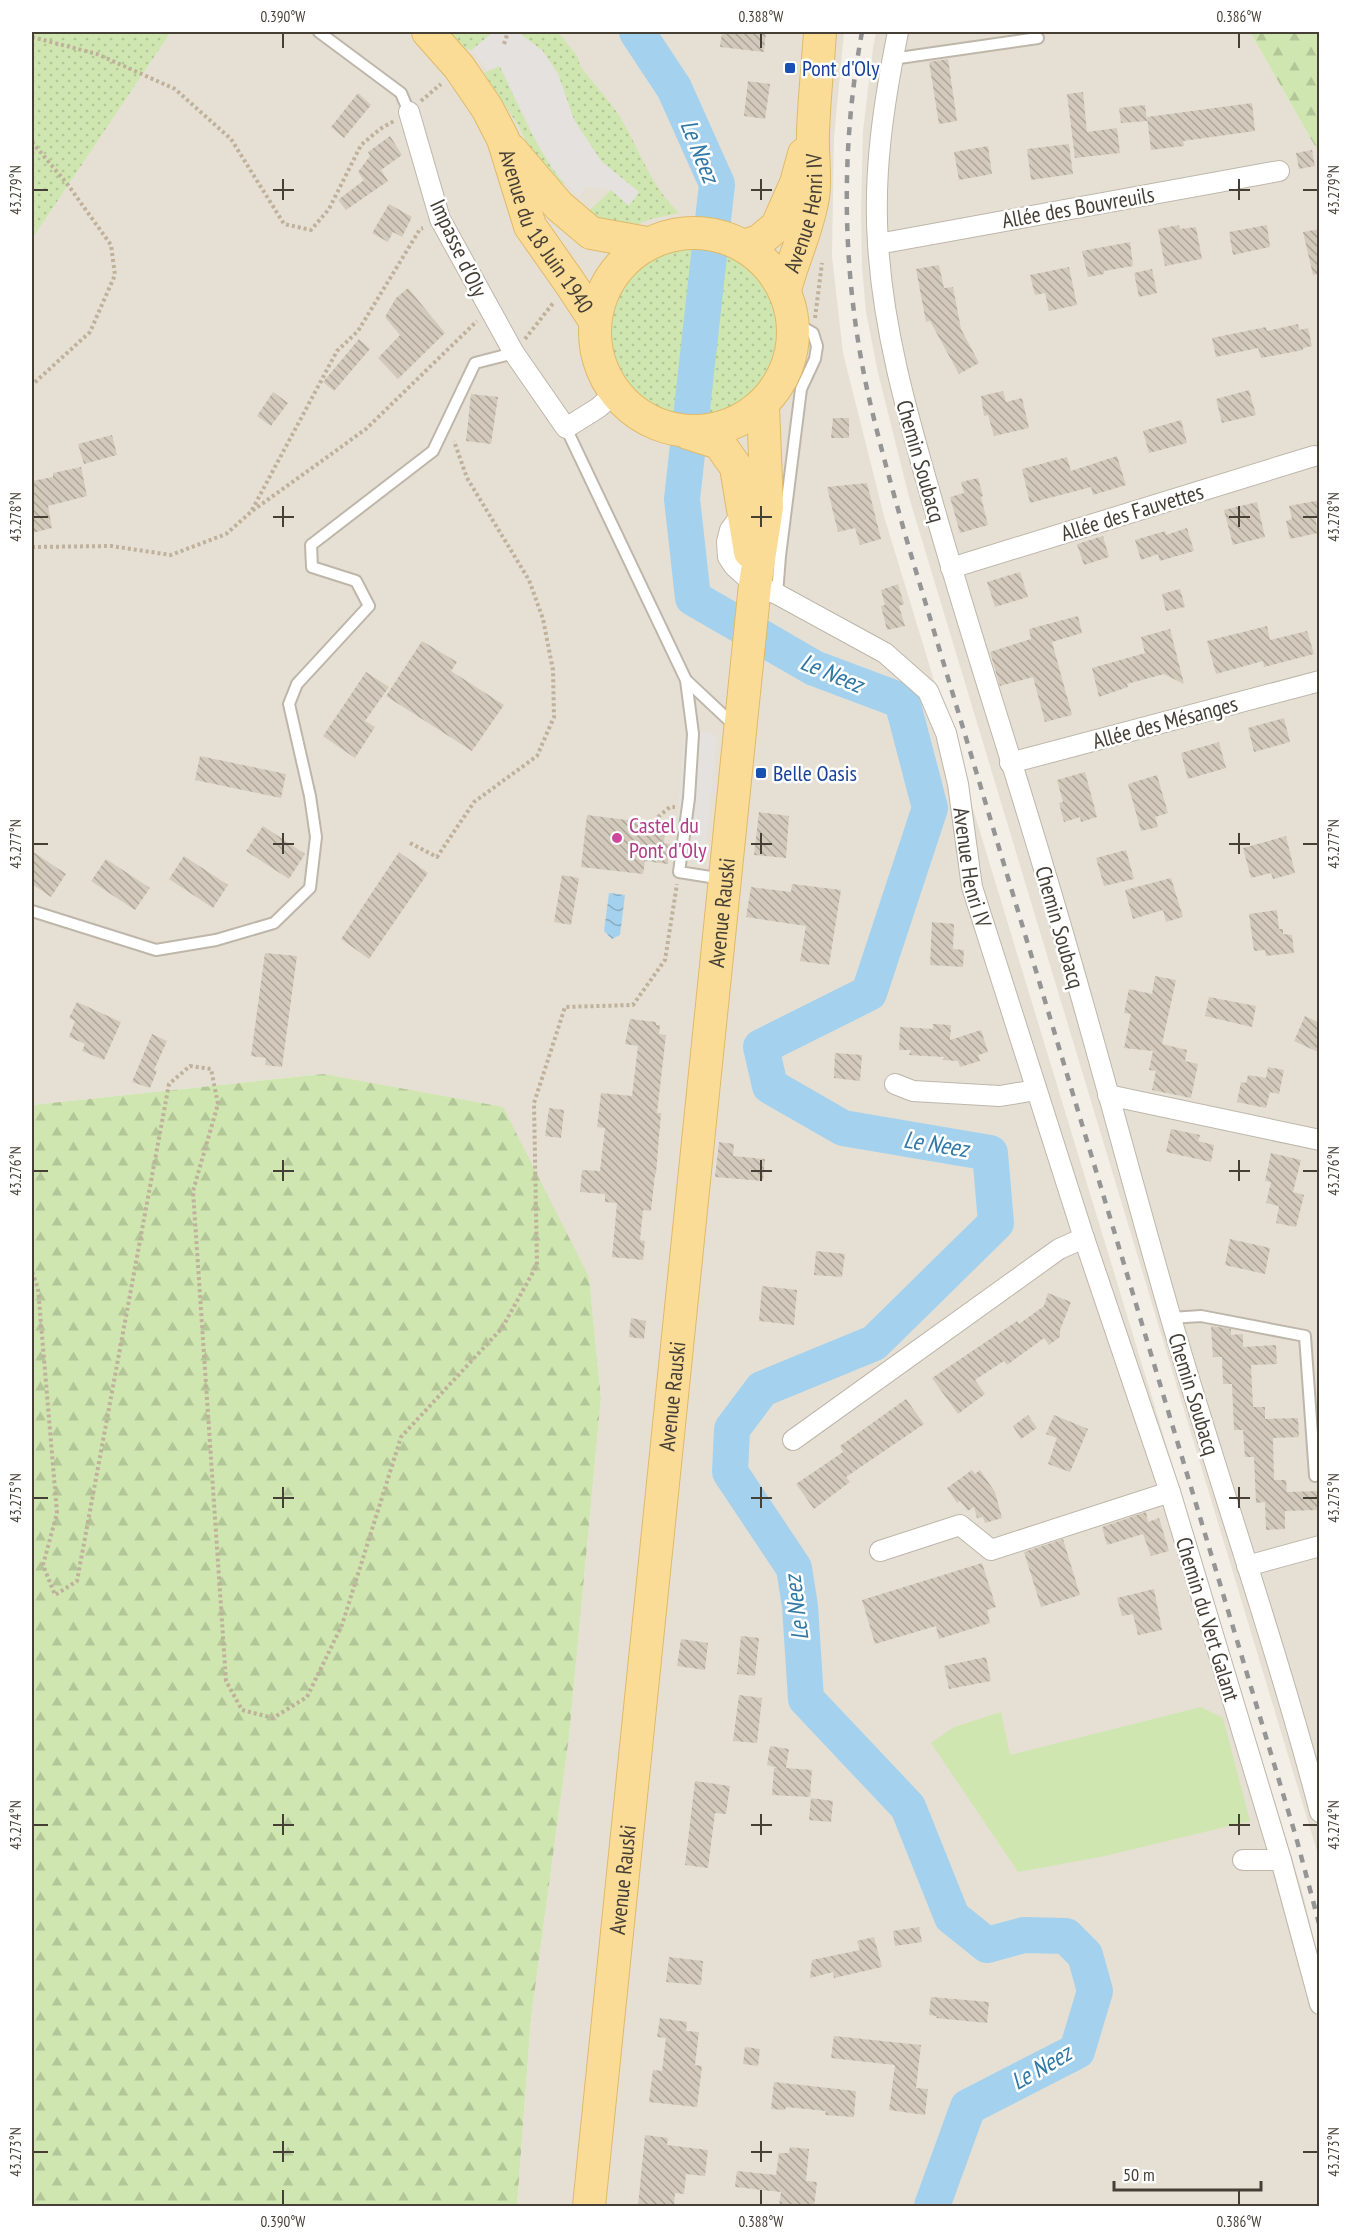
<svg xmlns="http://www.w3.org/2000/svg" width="1351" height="2238" viewBox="0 0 1351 2238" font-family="'PT Sans Narrow',sans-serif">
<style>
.residential{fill:#e6e0d4}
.grass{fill:url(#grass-dots)}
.forest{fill:url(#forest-firs)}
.garden{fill:#cfe6b0}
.parking{fill:#e4e1de}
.water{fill:url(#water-waves)}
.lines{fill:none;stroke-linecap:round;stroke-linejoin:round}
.river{stroke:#a4d2ee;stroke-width:36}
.building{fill:url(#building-back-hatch)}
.service-casing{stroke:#beb6a9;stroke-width:14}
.minor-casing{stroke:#beb6a9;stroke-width:22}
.primary-casing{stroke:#e0b967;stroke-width:34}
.path{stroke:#bfb19b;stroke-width:4;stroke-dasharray:3 3;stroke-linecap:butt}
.service{stroke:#fff;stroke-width:10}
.minor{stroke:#fff;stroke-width:20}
.primary{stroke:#fbdc97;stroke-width:32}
.rail{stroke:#959595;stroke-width:4.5;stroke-dasharray:8 8;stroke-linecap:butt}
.ticks{fill:none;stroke:#453f36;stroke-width:2}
.transit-dot{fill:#1a4fb4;stroke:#fff;stroke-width:2}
.hotel-dot{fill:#d1479c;stroke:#fff;stroke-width:2}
.labels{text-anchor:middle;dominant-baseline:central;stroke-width:5;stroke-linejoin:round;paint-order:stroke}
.transit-label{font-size:22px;fill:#164399;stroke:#fff;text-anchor:start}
.street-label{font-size:22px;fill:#453f36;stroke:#fff}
.hotel-label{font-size:22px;fill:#b23c85;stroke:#fff;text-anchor:start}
.water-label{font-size:24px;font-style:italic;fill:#3078a6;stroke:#fff}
.neatline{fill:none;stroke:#453f36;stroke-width:2}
.ticks-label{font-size:15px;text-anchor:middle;fill:#453f36}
</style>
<defs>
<pattern id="grass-dots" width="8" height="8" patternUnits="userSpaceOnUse" patternTransform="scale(1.5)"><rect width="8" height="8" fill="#cfe6b0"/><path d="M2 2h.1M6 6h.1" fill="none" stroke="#b3c698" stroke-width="1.8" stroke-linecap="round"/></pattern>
<pattern id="forest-firs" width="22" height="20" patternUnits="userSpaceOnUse" patternTransform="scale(1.5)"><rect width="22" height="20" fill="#cfe6b0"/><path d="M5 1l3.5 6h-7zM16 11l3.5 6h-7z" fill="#b3c698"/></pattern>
<pattern id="water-waves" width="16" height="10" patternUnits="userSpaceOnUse" patternTransform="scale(1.5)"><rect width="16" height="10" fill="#a4d2ee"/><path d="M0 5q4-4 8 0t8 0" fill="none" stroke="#87acc2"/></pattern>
<pattern id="building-back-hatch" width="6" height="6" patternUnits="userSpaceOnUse" patternTransform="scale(1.5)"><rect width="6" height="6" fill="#d4cabc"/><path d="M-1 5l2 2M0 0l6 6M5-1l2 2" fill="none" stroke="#aea59a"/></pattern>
</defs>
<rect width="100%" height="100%" fill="#f3efe6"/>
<g class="residential">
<polygon points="171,32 844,32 834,138 832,256 843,353 884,516 1303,1894 1320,1965 1319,2206 517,2206 531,2018 569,1737 601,1398 589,1277 323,1074 32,1105 32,239"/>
<polygon points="876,32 1250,32 1319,153 1319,1858 909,497 878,373 866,312 862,267 861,211 863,131 873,48"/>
</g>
<g class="grass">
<polygon points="32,32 171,32 32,239"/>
<polygon points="450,32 493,32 472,50 466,49"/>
<path d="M523,32H558L578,57L580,66C594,84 611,102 623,122C641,154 652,187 679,213L651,219L629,228L613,227L587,213L611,190L639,192L602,162L574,120L558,74L542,50L521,35Z"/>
<path d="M499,65C516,99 539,158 565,183L557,188L546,180L518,125L484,73Z"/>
<circle cx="693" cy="332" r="85"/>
</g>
<g class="forest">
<polygon points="1250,32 1319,32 1319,153"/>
<polygon points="323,1074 503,1107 589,1277 601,1398 569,1737 531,2018 517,2206 32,2206 32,1105"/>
</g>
<polygon class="garden" points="1201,1707 1223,1718 1250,1821 1105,1856 1018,1872 931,1743 954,1727 1001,1712 1010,1755"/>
<g class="parking">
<polygon points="493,32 523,32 521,35 542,50 558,74 574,120 601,161 639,192 629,206 611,190 587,186 579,197 558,176 534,136 500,66 488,71 472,50"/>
<polygon points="710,732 717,737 704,861 674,856 684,738 693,734"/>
</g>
<polygon class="water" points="609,893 625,895 620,935 612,939 604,931"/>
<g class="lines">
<polyline class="river" points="637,32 674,88 717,184 682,499 693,598 814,668 902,701 930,808 869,993 761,1047 770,1086 843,1128 990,1153 996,1223 874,1343 762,1389 732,1429 730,1472 794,1568 800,1606 806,1699 908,1807 952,1917 987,1945 1024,1935 1066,1936 1085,1955 1095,1991 1077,2051 968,2107 932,2206"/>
</g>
<g class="building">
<polygon points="722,32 766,32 764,52 720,47"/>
<polygon points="948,59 957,121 939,124 929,62"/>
<polygon points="748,81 770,84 765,119 744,116"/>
<polygon points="1083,92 1087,132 1117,128 1120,153 1075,158 1067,94"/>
<polygon points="358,93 371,105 344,138 331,127"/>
<polygon points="1252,103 1255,131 1183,141 1184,146 1151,150 1147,117"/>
<polygon points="1145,105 1147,121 1121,123 1119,108"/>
<polygon points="390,136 402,155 381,170 388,181 346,210 338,200 364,180 358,172 370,156 368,152"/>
<polygon points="1069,144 1073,174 1031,180 1027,149"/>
<polygon points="988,146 992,174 959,180 954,152"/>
<polygon points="1312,150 1315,166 1299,169 1296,153"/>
<polygon points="389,204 412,217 402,237 393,232 388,242 372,233"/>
<polygon points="1179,225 1180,229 1196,227 1202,259 1165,266 1158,229"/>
<polygon points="1267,225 1270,247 1233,255 1229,232"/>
<polygon points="1320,229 1320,274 1313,275 1303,232"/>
<polygon points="1130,242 1133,266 1104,271 1104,274 1088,277 1082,251"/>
<polygon points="939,265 944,288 953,287 961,329 979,363 959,374 930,321 926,322 916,269"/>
<polygon points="1069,267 1077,305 1049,311 1045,293 1035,295 1030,275"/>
<polygon points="1152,269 1157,293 1139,297 1134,273"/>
<polygon points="408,288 445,333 398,379 378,358 400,335 385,317 396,298"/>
<polygon points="1298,324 1299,330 1308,328 1312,346 1303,348 1303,350 1261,358 1258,348 1216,357 1212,338 1266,327 1267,331"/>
<polygon points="359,339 370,349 334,391 323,382"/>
<polygon points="1249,390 1256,415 1222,423 1216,399"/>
<polygon points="1003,391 1006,402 1022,398 1029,428 994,436 988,415 984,416 981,396"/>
<polygon points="273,392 288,403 271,426 257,416"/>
<polygon points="471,394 498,397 491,444 466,441"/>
<polygon points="833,418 849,418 849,438 831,438"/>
<polygon points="1181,420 1187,443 1149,453 1143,431"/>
<polygon points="112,435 117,455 84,464 78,444"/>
<polygon points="1117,456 1126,485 1093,495 1091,487 1030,503 1022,469 1067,457 1071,471"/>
<polygon points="81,467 87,496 48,506 52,528 32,533 32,481 53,477 53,473"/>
<polygon points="978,478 983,496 981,497 988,525 960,533 950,497 964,493 961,482"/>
<polygon points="867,483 881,539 860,545 855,528 838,532 827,487"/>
<polygon points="1320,500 1320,516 1315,517 1318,533 1290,539 1286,521 1292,519 1289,506"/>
<polygon points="1257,502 1265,537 1233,545 1224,510"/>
<polygon points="1187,528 1194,551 1160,561 1158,554 1141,560 1135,540 1165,531 1166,535"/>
<polygon points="1103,536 1109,557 1084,565 1077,544"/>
<polygon points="1020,572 1028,597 995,607 987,582"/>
<polygon points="898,584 904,604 899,606 905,626 887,630 881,606 885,605 881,590"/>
<polygon points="1180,589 1185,607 1166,611 1162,594"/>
<polygon points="1078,616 1082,633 1052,642 1072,715 1045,722 1033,677 1000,686 990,652 1031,639 1029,629"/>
<polygon points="1267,626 1270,640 1307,631 1314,654 1264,667 1263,661 1216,674 1207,641"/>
<polygon points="1170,629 1184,684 1164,674 1127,684 1128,687 1099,697 1092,668 1145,653 1141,637"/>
<polygon points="422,641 457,662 451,671 504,705 472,751 386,696"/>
<polygon points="366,672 389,687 365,721 375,727 355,758 323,736"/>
<polygon points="1284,718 1290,742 1254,752 1248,728"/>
<polygon points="1219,742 1226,768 1188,779 1181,753"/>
<polygon points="200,756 286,774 281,798 195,780"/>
<polygon points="1085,772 1097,817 1081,822 1080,817 1064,822 1059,803 1063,802 1057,780"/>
<polygon points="1157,775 1168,813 1155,817 1158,827 1141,831 1128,784"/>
<polygon points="759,812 789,816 786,858 754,855"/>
<polygon points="587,815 651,823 650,830 665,831 664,843 670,844 668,864 645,861 643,874 581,867"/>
<polygon points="263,826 305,854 289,879 246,851"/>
<polygon points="1286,836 1295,873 1273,879 1271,873 1251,878 1243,848"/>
<polygon points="1126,850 1134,879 1104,886 1096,858"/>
<polygon points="32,851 66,874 51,897 32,884"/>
<polygon points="399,852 428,873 369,959 341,939"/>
<polygon points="184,856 228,885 213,908 169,879"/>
<polygon points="106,859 150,888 135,910 91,881"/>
<polygon points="562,875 579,878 571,925 554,922"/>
<polygon points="1171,878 1183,917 1166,922 1163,910 1133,919 1125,890"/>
<polygon points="792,884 841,890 829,965 800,961 806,926 746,917 751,887 791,892"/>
<polygon points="1277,910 1279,929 1283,929 1283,934 1292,935 1294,953 1266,956 1265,950 1254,951 1249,914"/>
<polygon points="932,922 954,924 953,949 964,950 963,967 930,965"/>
<polygon points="265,953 297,956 282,1067 265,1065 266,1058 251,1056"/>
<polygon points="1155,976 1176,980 1162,1044 1187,1050 1185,1061 1198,1064 1191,1098 1152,1090 1156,1071 1149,1070 1153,1051 1124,1048 1131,1014 1124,1013 1129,989 1152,994"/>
<polygon points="1209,997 1256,1006 1252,1027 1205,1016"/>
<polygon points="77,1002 121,1022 104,1060 82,1051 85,1044 69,1037 75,1021 69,1018"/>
<polygon points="1305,1016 1320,1023 1320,1053 1294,1041"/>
<polygon points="630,1019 656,1022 656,1025 660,1025 659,1034 666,1035 657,1113 661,1113 656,1174 655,1174 651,1211 643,1210 640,1240 645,1241 643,1260 612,1257 617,1203 605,1202 605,1194 580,1192 582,1170 600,1171 605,1128 597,1127 601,1093 632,1096 638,1046 625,1044"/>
<polygon points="933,1024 951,1025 950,1040 981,1030 988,1052 978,1055 980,1061 960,1067 958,1061 943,1060 944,1057 909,1055 911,1050 899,1050 900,1027 933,1029"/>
<polygon points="152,1034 167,1041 154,1070 157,1071 150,1088 132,1082"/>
<polygon points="835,1053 862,1055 860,1081 834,1078"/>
<polygon points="1268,1067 1284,1070 1279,1094 1270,1092 1266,1108 1237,1102 1241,1082 1246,1083 1248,1075 1266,1078"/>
<polygon points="549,1108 564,1110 561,1138 545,1136"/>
<polygon points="1171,1129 1200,1135 1198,1141 1214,1145 1211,1162 1166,1152"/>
<polygon points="719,1142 734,1144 733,1156 765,1159 763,1181 715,1177"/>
<polygon points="1271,1153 1301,1160 1293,1192 1304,1195 1296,1227 1276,1223 1279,1206 1266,1203 1271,1182 1265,1181"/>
<polygon points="1230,1239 1270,1248 1265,1274 1225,1265"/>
<polygon points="816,1251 845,1254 842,1277 814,1275"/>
<polygon points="762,1286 797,1290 794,1325 759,1321"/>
<polygon points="1048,1293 1071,1302 1060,1330 1060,1337 1049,1345 1044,1338 1007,1365 1004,1361 975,1380 985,1394 958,1414 932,1378 1017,1321 1019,1324 1044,1306"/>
<polygon points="631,1318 646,1321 644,1339 629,1337"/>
<polygon points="1211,1326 1231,1329 1231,1335 1243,1334 1243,1347 1276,1345 1277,1364 1251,1365 1253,1407 1265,1407 1265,1419 1298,1418 1299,1437 1273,1438 1274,1480 1286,1480 1287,1492 1320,1491 1320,1510 1285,1511 1285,1529 1266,1530 1265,1502 1256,1503 1254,1457 1245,1457 1243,1430 1234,1430 1232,1384 1223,1384 1222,1357 1213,1357"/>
<polygon points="906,1399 924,1424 846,1477 850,1482 814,1509 796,1484 843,1452 840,1446"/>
<polygon points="1028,1415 1037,1428 1021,1439 1013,1426"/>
<polygon points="1054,1415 1088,1429 1070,1472 1048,1464 1057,1438 1046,1434"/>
<polygon points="972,1470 975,1474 980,1470 995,1492 1002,1518 985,1523 983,1517 977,1518 974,1507 968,1511 960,1501 957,1503 947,1488"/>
<polygon points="1146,1512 1148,1522 1159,1518 1169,1551 1151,1556 1143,1534 1107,1545 1102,1527"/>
<polygon points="1063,1539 1080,1595 1041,1607 1024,1552"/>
<polygon points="982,1563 996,1607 987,1610 990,1623 939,1639 936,1626 875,1644 862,1600"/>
<polygon points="1154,1589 1162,1630 1138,1635 1133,1614 1122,1616 1117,1598"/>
<polygon points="741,1636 759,1638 755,1676 737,1674"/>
<polygon points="681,1639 708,1643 705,1670 677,1666"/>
<polygon points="986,1657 991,1681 949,1689 944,1666"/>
<polygon points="739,1695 762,1698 757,1743 733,1741"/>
<polygon points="770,1746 789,1749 786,1768 812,1770 810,1797 772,1795 774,1768 778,1768 767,1765"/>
<polygon points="695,1781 730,1786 726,1814 715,1813 708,1868 685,1865"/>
<polygon points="811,1798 833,1801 831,1822 809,1820"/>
<polygon points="919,1927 922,1942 895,1946 893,1931"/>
<polygon points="874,1937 882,1967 834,1978 833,1972 810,1978 812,1960 860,1950 857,1941"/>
<polygon points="669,1957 703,1961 701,1985 666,1982"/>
<polygon points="931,1997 989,2002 987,2023 936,2018 937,2016 929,2015"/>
<polygon points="660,2018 687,2022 686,2031 699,2032 695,2065 702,2066 697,2107 649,2102 653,2070 662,2071 666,2038 657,2037"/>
<polygon points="834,2036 921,2045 916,2088 928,2089 925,2115 889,2110 895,2065 831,2058"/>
<polygon points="745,2047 760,2049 758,2066 743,2064"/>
<polygon points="774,2082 856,2091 854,2117 825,2115 826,2111 786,2107 785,2110 771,2109"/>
<polygon points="645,2135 668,2138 667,2145 708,2150 705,2176 686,2174 684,2194 675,2193 674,2206 638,2206"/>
<polygon points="790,2147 809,2149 806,2181 817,2182 814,2206 779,2206 781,2192 735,2187 737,2171 776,2175 779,2153 789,2153"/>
</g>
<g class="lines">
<g class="service-casing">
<g id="service">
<polyline points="319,32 401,93 409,112"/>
<polyline points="892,59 1038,38"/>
<polyline points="566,428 686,680 693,734 689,798 679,872 723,879"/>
<polyline points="777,594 780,556 801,389 815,359 817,346 813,333 792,321"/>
<polyline points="686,680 735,726"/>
<polyline points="32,911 156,950 216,940 274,923 310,888 316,837 310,796 289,704 297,684 369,606 356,581 312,567 311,545 433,451 475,363 514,353"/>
<polyline points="1171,1318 1201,1316 1305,1336 1315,1476"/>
</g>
</g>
<g class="minor-casing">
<g id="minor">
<path d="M898,32C884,101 873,172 878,243C883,330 907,413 931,497C966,622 1007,744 1044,869C1089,1017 1127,1166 1170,1315C1218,1481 1276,1644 1320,1812"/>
<polyline points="409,112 440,219 514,353 566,428 598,408 614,394"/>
<polyline points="878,244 1279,171"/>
<path id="s1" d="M744,511L730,530L727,542L728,557L734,566L755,585L777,594L885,653L928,691L946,733L958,784L972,887L1084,1238L1170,1492L1281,1860L1320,2004"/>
<polyline points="951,568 1314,456"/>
<polyline points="1010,763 1320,681"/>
<polyline points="895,1084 913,1091 1000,1096 1036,1090"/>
<polyline points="1108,1095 1320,1140"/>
<polyline points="793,1440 1059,1249 1084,1238"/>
<polyline points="880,1551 960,1525 991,1550 1170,1492"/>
<polyline points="1247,1566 1320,1546"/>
<polyline points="1243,1860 1281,1860"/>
</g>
</g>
<g class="primary-casing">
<g id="primary">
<path id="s2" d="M428,32L459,67L487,108L503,139L530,226L570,283L595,321"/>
<polyline points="511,150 559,206 591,233 647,243"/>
<circle cx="694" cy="332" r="99"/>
<polyline points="744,246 759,241 777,226 796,183 804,154"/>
<path id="s3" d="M785,290C793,259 808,229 813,197C816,176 812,154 813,133C814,99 818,65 820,32"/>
<polyline points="688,433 719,443 736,467 750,552"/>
<path id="s4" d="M589,2206L755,585L767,507L763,406"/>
</g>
</g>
<g class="path">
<polyline points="32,37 97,54 175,89 231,139 284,224 311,230 329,209 361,145 380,129 394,121"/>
<polyline points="504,44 508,32"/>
<polyline points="421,101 441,84"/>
<polyline points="32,142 68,185 111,245 115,275 90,332 32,385"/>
<polyline points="815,318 822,263"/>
<polyline points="525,339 554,302"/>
<polyline points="252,510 337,351 358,331 420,229 423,228"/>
<polyline points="32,547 111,546 171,555 226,534 252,511 366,429 477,321"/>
<polyline points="658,817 670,807 675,807"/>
<polyline points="410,843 437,857 474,802 537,756 554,717 553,670 543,619 529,580 467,478 454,441"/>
<polyline points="32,1272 38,1288 57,1513 43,1565 55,1595 77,1581 169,1084 190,1066 211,1069 218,1104 193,1191 226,1681 242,1710 273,1718 307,1697 342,1625 401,1437 502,1328 537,1265 534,1103 565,1007 633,1005 665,960 677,884"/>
</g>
<use href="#service" class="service"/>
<use href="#minor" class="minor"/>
<use href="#primary" class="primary"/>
<path class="rail" d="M862,32C840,150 842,272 867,389C879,443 894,495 909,548L1296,1837L1320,1927"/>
</g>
<path class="ticks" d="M283,33V48M761,33V48M1239,33V48M283,179V200M761,179V200M1239,179V200M33,190H48M273,190H294M751,190H772M1229,190H1250M1303,190H1318M283,506V527M761,506V527M1239,506V527M33,517H48M273,517H294M751,517H772M1229,517H1250M1303,517H1318M283,833V854M761,833V854M1239,833V854M33,844H48M273,844H294M751,844H772M1229,844H1250M1303,844H1318M283,1160V1181M761,1160V1181M1239,1160V1181M33,1171H48M273,1171H294M751,1171H772M1229,1171H1250M1303,1171H1318M283,1487V1508M761,1487V1508M1239,1487V1508M33,1498H48M273,1498H294M751,1498H772M1229,1498H1250M1303,1498H1318M283,1814V1835M761,1814V1835M1239,1814V1835M33,1825H48M273,1825H294M751,1825H772M1229,1825H1250M1303,1825H1318M283,2141V2162M761,2141V2162M33,2152H48M273,2152H294M751,2152H772M1303,2152H1318M283,2190V2205M761,2190V2205M1239,2190V2205"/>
<g class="transit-dot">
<rect x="784" y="62" width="12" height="12" rx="3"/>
<rect x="755" y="767" width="12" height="12" rx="3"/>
</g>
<circle class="hotel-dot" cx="617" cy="838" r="6"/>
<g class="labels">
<g class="transit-label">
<text x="802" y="68">Pont d'Oly</text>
<text x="773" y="773">Belle Oasis</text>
</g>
<g class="street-label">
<text transform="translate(1078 207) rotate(-10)">Allée des Bouvreuils</text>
<text stroke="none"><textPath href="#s3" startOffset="80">Avenue Henri IV</textPath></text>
<text stroke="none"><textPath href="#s2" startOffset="234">Avenue du 18 Juin 1940</textPath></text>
<text transform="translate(459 248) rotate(65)">Impasse d'Oly</text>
<text transform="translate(921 461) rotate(74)">Chemin Soubacq</text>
<text transform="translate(1132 512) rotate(-17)">Allée des Fauvettes</text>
<text transform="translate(1165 722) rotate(-15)">Allée des Mésanges</text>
<text stroke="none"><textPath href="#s1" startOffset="477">Avenue Henri IV</textPath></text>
<text stroke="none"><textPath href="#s4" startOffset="1300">Avenue Rauski</textPath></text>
<text transform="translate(1060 927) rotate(74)">Chemin Soubacq</text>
<text transform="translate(1194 1394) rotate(73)">Chemin Soubacq</text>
<text stroke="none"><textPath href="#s4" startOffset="814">Avenue Rauski</textPath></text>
<text transform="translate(1208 1619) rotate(73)">Chemin du Vert Galant</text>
<text stroke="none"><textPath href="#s4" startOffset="328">Avenue Rauski</textPath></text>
</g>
<g class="hotel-label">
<text x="629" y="825">Castel du<tspan x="629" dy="25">Pont d'Oly</tspan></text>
</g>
<g class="water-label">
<text transform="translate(700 151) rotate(68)">Le Neez</text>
<text transform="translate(832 673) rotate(23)">Le Neez</text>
<text transform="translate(936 1144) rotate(9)">Le Neez</text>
<text transform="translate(796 1608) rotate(-97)">Le Neez</text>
<text transform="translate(1041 2067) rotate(-30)">Le Neez</text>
</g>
</g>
<rect width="1351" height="2238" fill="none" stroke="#ffffff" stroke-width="66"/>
<path d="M1114 2181v9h147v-9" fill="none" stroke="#453f36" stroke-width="3"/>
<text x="1123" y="2181" font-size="18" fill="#453f36" stroke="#ffffff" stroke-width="4.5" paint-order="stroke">50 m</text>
<rect x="33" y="33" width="1285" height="2172" class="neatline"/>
<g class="ticks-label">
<text x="283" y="22">0.390°W</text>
<text x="761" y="22">0.388°W</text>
<text x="1239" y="22">0.386°W</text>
<text transform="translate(16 190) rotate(-90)" y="5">43.279°N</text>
<text transform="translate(1334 190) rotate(-90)" y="5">43.279°N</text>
<text transform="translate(16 517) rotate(-90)" y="5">43.278°N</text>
<text transform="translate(1334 517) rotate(-90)" y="5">43.278°N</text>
<text transform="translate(16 844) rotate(-90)" y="5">43.277°N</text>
<text transform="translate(1334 844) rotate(-90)" y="5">43.277°N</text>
<text transform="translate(16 1171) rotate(-90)" y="5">43.276°N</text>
<text transform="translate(1334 1171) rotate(-90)" y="5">43.276°N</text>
<text transform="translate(16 1498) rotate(-90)" y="5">43.275°N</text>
<text transform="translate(1334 1498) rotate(-90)" y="5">43.275°N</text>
<text transform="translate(16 1825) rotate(-90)" y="5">43.274°N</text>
<text transform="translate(1334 1825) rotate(-90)" y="5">43.274°N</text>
<text transform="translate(16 2152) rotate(-90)" y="5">43.273°N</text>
<text transform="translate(1334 2152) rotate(-90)" y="5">43.273°N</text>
<text x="283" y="2227">0.390°W</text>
<text x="761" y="2227">0.388°W</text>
<text x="1239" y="2227">0.386°W</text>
</g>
</svg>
